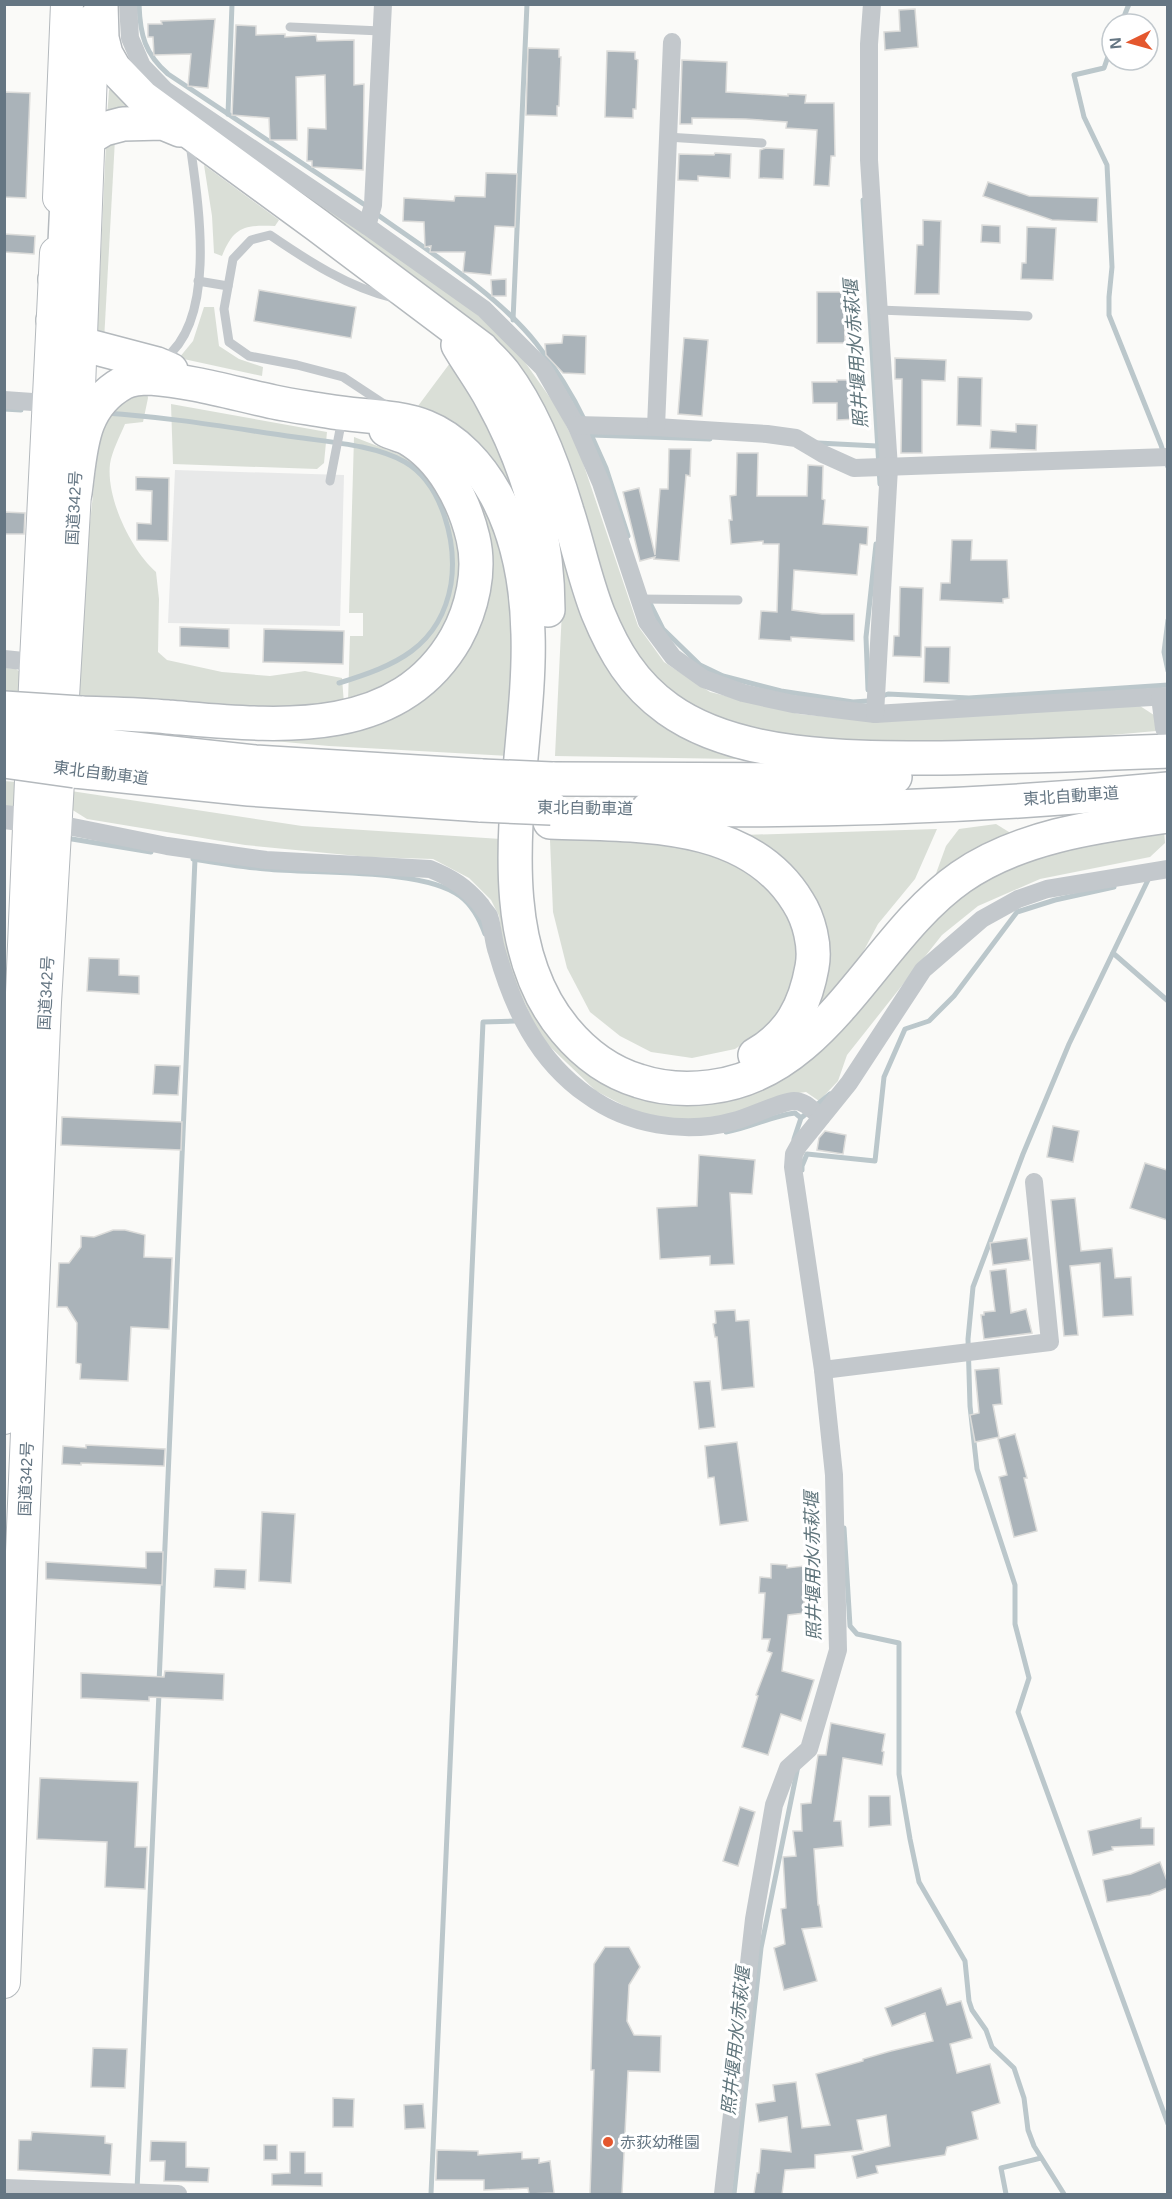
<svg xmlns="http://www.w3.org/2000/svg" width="1172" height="2199" viewBox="0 0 1172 2199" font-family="Helvetica,'Noto Sans JP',sans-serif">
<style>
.built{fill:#e8e9e9}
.green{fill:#dadfd7}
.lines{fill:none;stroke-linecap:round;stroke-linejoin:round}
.stream{stroke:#bbc7cb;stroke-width:5}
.building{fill:#aab3b9;stroke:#dcdcda;stroke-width:1.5}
.trunk-casing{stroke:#b4b9bd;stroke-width:34}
.motorway-casing{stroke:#b4b9bd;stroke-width:36}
.service{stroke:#c3c8cc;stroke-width:9}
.minor{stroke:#c3c8cc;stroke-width:18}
.tertiary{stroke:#c3c8cc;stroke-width:24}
.trunk{stroke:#fff;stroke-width:32}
.motorway{stroke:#fff;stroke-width:33}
.motorway-bridge-casing{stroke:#b4b9bd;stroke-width:36;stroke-linecap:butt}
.motorway-bridge{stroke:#fff;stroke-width:33}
.poi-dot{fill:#e4572e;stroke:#fff;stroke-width:2}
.labels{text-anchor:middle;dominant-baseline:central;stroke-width:6;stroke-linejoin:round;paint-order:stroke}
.street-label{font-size:16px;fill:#657683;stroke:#fff}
.poi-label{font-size:16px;fill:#657683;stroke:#fff;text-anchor:start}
.water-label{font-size:18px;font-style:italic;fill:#60757c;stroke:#fff}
</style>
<rect width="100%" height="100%" fill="#fafaf8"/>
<polygon class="built" points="175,470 344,475 340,626 168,623"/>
<g class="green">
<polygon points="116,84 135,105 107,117 109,90"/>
<polygon points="218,134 456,296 515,348 558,409 579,451 638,626 664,662 710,692 799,714 878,722 1140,706 1157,717 1156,731 989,746 815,744 716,720 685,704 654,680 623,636 495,346 386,256"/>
<polygon points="115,139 104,341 97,340 106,142"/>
<path d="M204,165L279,220L275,226C245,225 234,226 222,256L214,253L212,216Z"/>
<polygon points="204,307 214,307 219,346 239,359 263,367 262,376 179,358 193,341"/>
<polygon points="453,359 472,382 527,513 456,431 418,406"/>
<path d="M146,386L148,398L143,422L125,424C120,436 112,451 110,464C106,498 131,550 156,572L159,599L158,652L167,660L222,672L270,676L305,671L342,678L344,704L276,710L88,699L79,695L84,578L99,439L113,405Z"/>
<polygon points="171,404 327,432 324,463 317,469 173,464"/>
<polygon points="354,437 406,457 433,478 447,504 462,570 447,629 421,663 387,688 348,702 350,636 363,636 363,613 349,613"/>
<polygon points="441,452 477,484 502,534 514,595 509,756 329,746 165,731 332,730 476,615"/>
<polygon points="543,469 607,662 786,760 555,756 562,610"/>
<polygon points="5,668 16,669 23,674 21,694 5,693"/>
<polygon points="4,781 16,782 14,808 4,810"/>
<polygon points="71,791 302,826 501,839 521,983 665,1101 709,1104 757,1092 806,1064 896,959 963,890 1035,854 1164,831 1165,843 1150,857 1040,879 978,906 942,935 847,1055 838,1081 819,1101 806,1092 785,1095 745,1112 701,1122 640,1114 596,1091 541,1038 505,960 499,916 491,900 469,878 433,859 368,857 245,845 87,819 71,809"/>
<polygon points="996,824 1017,837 934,879 946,846 959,829"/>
<polygon points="937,829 915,879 878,924 845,986 805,1035 826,959 743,835"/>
<polygon points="630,838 724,854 778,892 799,944 797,980 787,1008 768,1027 735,1049 692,1058 651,1052 620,1036 590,1012 567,968 553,912 550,840"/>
</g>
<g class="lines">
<g class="stream">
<path d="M139,4C140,35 145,54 168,74L368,207"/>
<polyline points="1121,24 1129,4"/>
<polyline points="1112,45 1104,68 1074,75 1084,117 1107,165 1112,267 1109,297 1109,315 1161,445 1168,467"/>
<polyline points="228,114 232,4"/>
<polyline points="863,200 880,484"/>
<path d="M375,213C428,251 496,293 536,343C555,367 572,394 585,421"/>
<polyline points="513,320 527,4"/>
<polyline points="4,409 21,410"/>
<path d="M105,413C169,417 232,428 295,437C329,442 375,445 405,462C443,484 457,544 451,584C440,648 394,666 339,683"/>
<polyline points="589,430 606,468 628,536"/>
<polyline points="591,435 710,439"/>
<polyline points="818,443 877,446"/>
<polyline points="648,599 663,629 700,665 723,676 781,691 853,702 868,701 888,694 969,698 1168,685"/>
<polyline points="1168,620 1164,652 1168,671"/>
<polyline points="868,690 866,637 876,544"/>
<polyline points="66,838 151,852"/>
<path d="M193,859C217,863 241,867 266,869C314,874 423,868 460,896C472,905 480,920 485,934"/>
<polyline points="1148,880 1069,1044 1023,1154 973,1287 968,1339 970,1406 977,1469 1015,1585 1015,1624 1029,1678 1018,1712 1168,2124"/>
<polyline points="1113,953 1168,1001"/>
<path d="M726,1132C750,1128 771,1116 795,1113L801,1118"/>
<polyline points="794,1139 801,1118 830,1094"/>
<polyline points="802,1170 802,1166 807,1154 875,1161 884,1077 905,1029 929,1021 954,996 1017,912 1055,900 1114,887"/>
<polyline points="844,1528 850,1626 857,1634 899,1643 899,1774 910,1839 919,1882 965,1961 969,2001 972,2010 986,2030 992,2047 1014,2068 1024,2098 1028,2130 1034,2146 1064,2194"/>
<polyline points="159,1683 195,859"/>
<polyline points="137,2190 159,1693"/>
<polyline points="431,2194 483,1022 515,1021"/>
<polyline points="734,2194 761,1948 798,1766"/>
<polyline points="1006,2194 1001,2168 1041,2158"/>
</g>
</g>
<g class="building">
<polygon points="915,9 918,47 885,50 884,32 900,31 899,10"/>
<polygon points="215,19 208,88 188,86 191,54 154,55 153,37 148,37 148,24 162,24 161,21"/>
<polygon points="236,25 256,26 256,35 285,34 285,37 316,35 317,41 354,40 354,85 364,84 363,170 312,167 312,161 307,161 308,128 326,129 325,75 296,77 297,140 270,140 269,118 232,115"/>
<polygon points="528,48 559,49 559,57 561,57 559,106 557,106 557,116 526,115"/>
<polygon points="607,51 635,52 635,59 638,60 636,109 633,109 633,118 605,117"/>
<polygon points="682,60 727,62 726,92 788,96 788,94 806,95 805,103 834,103 835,156 831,156 829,186 814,185 817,130 786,128 787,122 746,119 692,118 692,124 680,124"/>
<polygon points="4,92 30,93 26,198 4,197"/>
<polygon points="766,148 784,149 783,179 759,178 760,150"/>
<polygon points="715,153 731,154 730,178 698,176 698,181 678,180 679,154 714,155"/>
<polygon points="486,173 517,174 515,227 495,226 491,275 463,272 465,252 430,252 431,246 425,247 424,222 403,221 404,198 454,201 455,196 485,197"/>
<polygon points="988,182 1029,196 1098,198 1097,222 1052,220 983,196"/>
<polygon points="923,220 941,221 939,294 915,294 917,245 923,245"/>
<polygon points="982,225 1000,226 1000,243 981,242"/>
<polygon points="1027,227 1056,228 1053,280 1021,279 1022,263 1026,263"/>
<polygon points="4,234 35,236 34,254 4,252"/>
<polygon points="506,279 506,296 492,296 491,280"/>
<polygon points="259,290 356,307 351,338 254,321"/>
<polygon points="817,292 844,292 845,343 817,343"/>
<polygon points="563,335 586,336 585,374 563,373 546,355 545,344 562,343"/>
<polygon points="684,338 708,340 702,416 678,414"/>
<polygon points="895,358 946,360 945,381 922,380 922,453 901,453 902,379 895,379"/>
<polygon points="958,377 982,378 981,426 957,425"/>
<polygon points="837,380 859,380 859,419 837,420 837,403 813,403 812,382 837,382"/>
<polygon points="1016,424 1037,425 1036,450 990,448 991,430 1016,432"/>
<polygon points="669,449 691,449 690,476 686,475 679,561 654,559 655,557 640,561 623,492 639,488 655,555 660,489 668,489"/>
<polygon points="737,453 758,453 757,496 807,496 808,465 823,466 822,499 825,500 823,524 868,527 867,545 860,544 857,575 794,570 792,610 822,614 854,614 854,641 791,637 791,641 759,639 761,611 777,612 779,544 763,544 763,541 731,544 729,520 732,520 730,496 736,495"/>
<polygon points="136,477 169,478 168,541 137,540 137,523 151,524 152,491 136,490"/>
<polygon points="4,512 25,513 24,534 4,534"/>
<polygon points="952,540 972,540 971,560 1007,560 1009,598 1003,599 1003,603 940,600 941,583 950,583"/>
<polygon points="900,587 923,588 921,657 893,656 894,636 899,636"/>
<polygon points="180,627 229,629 229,648 180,646"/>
<polygon points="264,629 344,631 343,664 263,662"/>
<polygon points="925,647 950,647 949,683 924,682"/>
<polygon points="89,958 119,959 119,975 139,976 139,994 87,991"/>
<polygon points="155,1065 180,1066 178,1095 153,1094"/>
<polygon points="62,1117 182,1122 181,1150 61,1145"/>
<polygon points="1053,1126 1079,1131 1073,1162 1047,1157"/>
<polygon points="825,1131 846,1135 843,1154 817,1150 819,1138"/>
<polygon points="699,1155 755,1160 752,1194 730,1193 734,1264 710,1265 710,1256 660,1259 657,1208 697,1206"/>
<polygon points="1145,1163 1167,1170 1167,1220 1130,1208"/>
<polygon points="1075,1198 1081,1251 1112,1248 1115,1278 1131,1277 1133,1315 1103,1317 1100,1263 1070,1266 1078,1335 1064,1336 1051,1200"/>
<polygon points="113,1230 125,1230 145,1235 144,1257 172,1258 169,1329 131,1327 128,1381 80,1379 81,1364 76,1363 77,1323 67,1307 57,1307 59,1263 69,1263 81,1247 81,1236 94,1237"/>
<polygon points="1027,1238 1030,1260 993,1265 990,1243"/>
<polygon points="1006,1269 1011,1313 1026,1309 1032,1333 984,1339 981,1315 984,1315 984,1312 995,1311 990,1271"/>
<polygon points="735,1310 736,1321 749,1320 754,1387 722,1390 717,1337 715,1337 713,1324 716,1323 715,1311"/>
<polygon points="999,1368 1002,1404 993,1405 999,1437 975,1442 970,1415 979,1413 975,1370"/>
<polygon points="710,1381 715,1427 699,1429 694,1382"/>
<polygon points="1015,1434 1027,1478 1024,1478 1037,1531 1014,1537 999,1477 1007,1475 998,1439"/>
<polygon points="737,1442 748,1521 720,1525 714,1477 708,1478 705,1446"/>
<polygon points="86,1445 165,1449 164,1466 81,1463 81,1465 62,1464 63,1446 86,1448"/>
<polygon points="262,1512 295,1514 291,1583 259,1581"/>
<polygon points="146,1552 163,1552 162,1585 46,1579 46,1562 146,1568"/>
<polygon points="771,1564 787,1565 787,1568 813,1565 816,1589 803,1590 805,1613 788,1615 782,1671 814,1680 801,1721 781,1714 768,1755 742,1747 758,1696 756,1695 772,1653 767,1651 770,1639 762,1639 765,1593 759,1593 760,1577 771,1578"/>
<polygon points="215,1569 246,1570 245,1589 214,1587"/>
<polygon points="165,1671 224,1674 223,1700 149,1697 149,1701 81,1698 81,1673 164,1677"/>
<polygon points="831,1723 885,1734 882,1751 884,1752 882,1765 843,1758 834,1821 841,1821 843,1846 814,1849 818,1905 819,1905 822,1927 802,1929 817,1981 784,1990 774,1948 785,1944 781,1909 786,1908 783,1857 796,1856 793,1831 802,1831 801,1804 811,1803 818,1755 826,1755"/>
<polygon points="40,1778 138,1782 135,1847 147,1847 145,1889 105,1887 107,1842 37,1839"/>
<polygon points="869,1796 890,1796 891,1825 869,1827"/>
<polygon points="740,1807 755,1812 738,1866 723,1861"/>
<polygon points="1141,1818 1141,1828 1154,1828 1154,1845 1112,1847 1113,1850 1093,1855 1088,1831"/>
<polygon points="1160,1862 1167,1881 1167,1888 1150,1895 1107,1902 1103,1880 1131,1874"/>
<polygon points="605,1947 629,1947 640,1967 629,1985 627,2021 634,2035 661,2036 660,2072 628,2071 622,2194 590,2194 594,2070 591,2070 594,1964"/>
<polygon points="941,1988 947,2005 961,2001 972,2038 950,2044 957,2073 990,2064 1000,2103 972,2112 978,2139 947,2147 945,2155 876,2166 878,2173 857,2178 852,2156 890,2146 886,2115 857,2120 863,2150 815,2155 815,2168 785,2170 782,2194 754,2194 757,2173 759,2173 761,2149 791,2152 787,2117 759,2122 756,2104 775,2101 773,2085 796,2082 802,2128 830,2125 816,2074 863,2061 863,2059 891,2051 933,2041 925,2013 892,2026 885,2008"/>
<polygon points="93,2048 127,2049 125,2088 91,2087"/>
<polygon points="333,2098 354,2099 353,2127 333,2127"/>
<polygon points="423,2104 425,2128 405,2129 404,2105"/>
<polygon points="32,2132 105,2136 105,2143 112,2144 110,2175 18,2170 19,2140 31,2140"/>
<polygon points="151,2141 186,2142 186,2167 209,2168 208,2182 164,2181 165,2161 150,2161"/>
<rect x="264" y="2145" width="13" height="15"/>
<polygon points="437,2150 478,2151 478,2155 522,2152 522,2159 539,2158 539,2163 550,2161 554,2193 529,2194 528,2188 484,2190 484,2180 436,2180"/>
<polygon points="290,2152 305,2152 305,2173 322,2173 322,2186 272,2185 272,2174 290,2173"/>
</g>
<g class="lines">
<g class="trunk-casing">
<g id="trunk">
<polyline points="59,198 67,4"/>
<polyline points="4,1418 36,662 56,253"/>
<polyline points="4,1982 45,1002 75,493 93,20"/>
</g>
</g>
<g class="motorway-casing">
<g id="motorway">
<path d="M101,4L102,38L106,54L114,68L142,97L317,225L482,349C489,357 498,365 504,373C534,413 553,464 567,511C578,545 585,580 598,613C614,652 633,684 668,709C739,760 856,758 941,758C1017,757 1092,754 1168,751"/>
<polyline points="55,279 64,265 68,178 89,138 104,129 123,124 163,123 180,130"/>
<polyline points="53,320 81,344 157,364 171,370"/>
<path d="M458,345C469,364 482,381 492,400C528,465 548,535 548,610"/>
<path d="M75,493C81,450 80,407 123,383C131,379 141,378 150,378C192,381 232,393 274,402C292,406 310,408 327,411C359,417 396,415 426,427C456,439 480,466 496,495C519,538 527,586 528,634C532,757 478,926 565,1030C585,1054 609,1072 639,1081C663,1089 685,1090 710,1087C827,1074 873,938 961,877C1020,836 1098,826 1168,816"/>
<path d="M81,713C110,714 139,714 168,717C269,725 396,743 456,638C472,609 481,571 473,538C464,500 442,458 407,438C400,435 392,433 386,430"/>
<polyline points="79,743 255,762 482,776"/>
<polyline points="75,771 249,789 481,805"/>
<polyline points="552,779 810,780 895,777"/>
<path d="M648,809C821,812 995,806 1168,789"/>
<path d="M550,822C636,826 747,818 798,902C809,919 816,946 812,967C805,1006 790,1035 755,1055"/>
</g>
</g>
<g class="service">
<polyline points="290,27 381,31"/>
<polyline points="667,137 762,143"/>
<polyline points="198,281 228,286"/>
<polyline points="879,310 1028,316"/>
<path d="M164,359C218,319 198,201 190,144"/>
<path d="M387,406L343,377L297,365L249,356L229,342L224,309L233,259L251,240L270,235C308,261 348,287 393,298"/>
<polyline points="330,481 342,419"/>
<polyline points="638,599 738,600"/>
</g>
<g class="minor">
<polyline points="128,4 130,38 142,66 165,90 367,226 484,309 543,368 576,425 601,483 647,622 673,657 704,679 743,693 793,704 875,714 1168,696"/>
<polyline points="872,4 869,44 869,160 889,468 875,714"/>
<polyline points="367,226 373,205 383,4"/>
<polyline points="4,400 47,403"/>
<polyline points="576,425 656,427 767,434 796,438 823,454 854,468 1168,457"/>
<polyline points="656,427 672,42"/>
<polyline points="4,659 43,663"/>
<polyline points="1160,697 1164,728"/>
<path d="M48,822L167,846L266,860L430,869C452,878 466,887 481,905C483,909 487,913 489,916C493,927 493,941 497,952C513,1008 537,1060 587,1095C628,1125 685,1135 734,1121C750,1117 779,1102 794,1101C806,1101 813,1111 821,1117"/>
<polyline points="823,1370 1050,1342 1034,1182"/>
<polyline points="4,2188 178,2194"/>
<polyline points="723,2194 754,1919 774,1805 788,1768 809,1749 838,1650 834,1475 823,1370 793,1167 794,1154 799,1145 849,1083 923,970 982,919 1018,899 1047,889 1168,869"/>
</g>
<polyline class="tertiary" points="4,817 30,820"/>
<use href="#trunk" class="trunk"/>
<use href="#motorway" class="motorway"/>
<g class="motorway-bridge-casing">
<g id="motorway-bridge">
<polyline points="4,708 81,713"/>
<polyline points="4,733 79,743"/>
<polyline points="4,761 75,771"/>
<polyline points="482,776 552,779"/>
<polyline points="481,805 551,808"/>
</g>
</g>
<use href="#motorway-bridge" class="motorway-bridge"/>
</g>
<circle class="poi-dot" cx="608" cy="2142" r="6"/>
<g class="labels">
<g class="street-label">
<text transform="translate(74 508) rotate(-87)">国道342号</text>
<text transform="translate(101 773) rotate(7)">東北自動車道</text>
<text transform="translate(1071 796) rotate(-4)">東北自動車道</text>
<text transform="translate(585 808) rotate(1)">東北自動車道</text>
<text transform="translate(46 993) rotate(-87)">国道342号</text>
<text transform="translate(26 1479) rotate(-88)">国道342号</text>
</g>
<g class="poi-label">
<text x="620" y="2142">赤荻幼稚園</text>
</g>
<g class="water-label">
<text transform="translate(856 354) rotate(-94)">照井堰用水/赤萩堰</text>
<text transform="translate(813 1566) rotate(-91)">照井堰用水/赤萩堰</text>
<text transform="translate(736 2041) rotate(-84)">照井堰用水/赤萩堰</text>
</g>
</g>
<rect width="1172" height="2199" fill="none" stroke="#657683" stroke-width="12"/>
<g transform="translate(1130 42) rotate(265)"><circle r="28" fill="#ffffff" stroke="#c1c8cd" stroke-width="1.5"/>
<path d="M0-4.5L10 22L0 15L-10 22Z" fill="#e4572e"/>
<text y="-9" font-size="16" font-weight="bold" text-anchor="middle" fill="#657683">N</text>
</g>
</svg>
